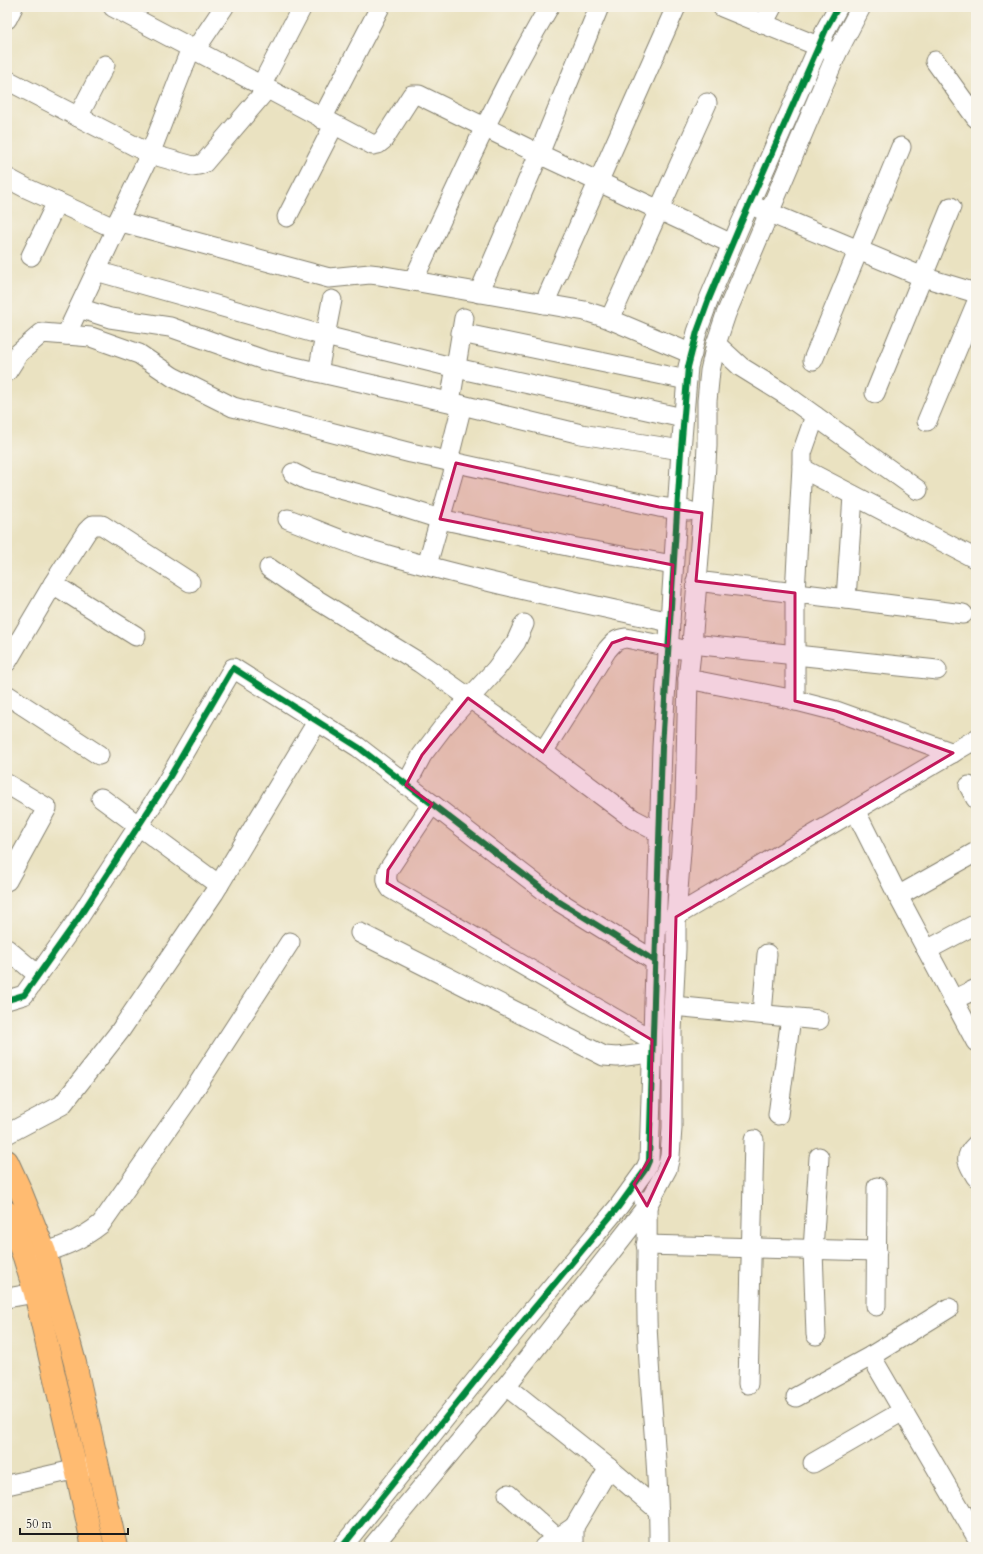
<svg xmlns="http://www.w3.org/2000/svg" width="983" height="1554" viewBox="0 0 983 1554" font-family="Cardo,serif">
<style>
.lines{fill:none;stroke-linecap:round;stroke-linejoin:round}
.minor-casing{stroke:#837f6e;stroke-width:21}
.major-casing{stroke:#837f6e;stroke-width:24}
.minor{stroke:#fff;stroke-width:19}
.major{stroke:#ffbb71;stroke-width:22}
.cycleway-casing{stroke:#f7f3e8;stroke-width:8}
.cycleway{stroke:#00873e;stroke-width:6}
.marked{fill:#c2185b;fill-opacity:0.2;stroke:#c2185b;stroke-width:3;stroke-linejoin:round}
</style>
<rect width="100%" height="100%" fill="#f7f3e8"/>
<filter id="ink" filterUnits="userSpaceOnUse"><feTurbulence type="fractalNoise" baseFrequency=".025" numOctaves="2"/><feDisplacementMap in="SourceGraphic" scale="8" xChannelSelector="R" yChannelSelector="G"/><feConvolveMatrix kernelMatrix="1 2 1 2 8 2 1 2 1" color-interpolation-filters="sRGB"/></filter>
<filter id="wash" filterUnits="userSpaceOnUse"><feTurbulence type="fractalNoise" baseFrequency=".012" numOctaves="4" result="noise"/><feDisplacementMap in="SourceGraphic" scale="16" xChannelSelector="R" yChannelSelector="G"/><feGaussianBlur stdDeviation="0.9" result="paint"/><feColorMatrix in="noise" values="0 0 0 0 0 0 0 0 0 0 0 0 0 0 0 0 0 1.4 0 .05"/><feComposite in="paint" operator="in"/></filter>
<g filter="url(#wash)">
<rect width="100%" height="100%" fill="#eae2c1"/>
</g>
<g filter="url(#ink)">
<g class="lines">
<g class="minor-casing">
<g id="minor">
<polyline points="722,7 830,51"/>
<polyline points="7,19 13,7"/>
<polyline points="763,24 772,7"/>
<polyline points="191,48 373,145 378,144 383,140 412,95 419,95 539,154 732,244"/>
<polyline points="195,50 224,7"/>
<polyline points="935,61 976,118"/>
<polyline points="7,80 150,154 193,166 199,165 204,163 267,89"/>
<polyline points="261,86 302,7"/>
<polyline points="78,117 105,65"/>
<polyline points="322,119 380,7"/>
<polyline points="7,178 26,188 116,229 118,221 150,154 191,48 113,7"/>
<polyline points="758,208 923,277 976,293"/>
<polyline points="287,217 334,125"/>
<polyline points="118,221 329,278 370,274 379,275 585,311 607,318 692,354"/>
<polyline points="31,256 57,202"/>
<polyline points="96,271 325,336 456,368 683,418"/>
<path d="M413,281C456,189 497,95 549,7"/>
<polyline points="479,293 539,154 599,7"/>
<polyline points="544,304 676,7"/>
<polyline points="79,308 110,318 170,327 264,360 462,405 581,434 681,450"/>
<polyline points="610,319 707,103"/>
<polyline points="461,333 687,380"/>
<polyline points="66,335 116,229"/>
<polyline points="716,344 741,367 786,395 918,490"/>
<polyline points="813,360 901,147"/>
<polyline points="7,372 19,353 42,333 91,337 139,354 173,377 233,407 411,453 659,507 689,511"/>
<polyline points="318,372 332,300"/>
<polyline points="875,393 951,207"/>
<polyline points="450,402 464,318"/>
<polyline points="815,416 802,453 802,466 807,471 976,559"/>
<polyline points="927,421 976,304"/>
<polyline points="448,461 462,405"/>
<polyline points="293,473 307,480 370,497 440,519 572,547 673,565"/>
<path d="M288,519C315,529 341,541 368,549C467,579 569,600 670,622"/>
<polyline points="427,565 456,463"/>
<polyline points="269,568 301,590 420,663 495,716 633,819 660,833"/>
<polyline points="696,581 846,599 963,614"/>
<polyline points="53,584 136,636"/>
<polyline points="846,599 853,496"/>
<polyline points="692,644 937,670"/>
<polyline points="7,662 53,584 87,531 93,525 102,525 190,582"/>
<polyline points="688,679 785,698 836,711 953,753"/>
<polyline points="7,695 99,755"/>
<polyline points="795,701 795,593 802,466"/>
<path d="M543,752L607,650C613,643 616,639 626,638L680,649"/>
<polyline points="7,784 47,808 7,881"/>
<polyline points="406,785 422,755 444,726 496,669 516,642 524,624"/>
<polyline points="969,786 976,799"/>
<polyline points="101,798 219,885"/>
<path d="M432,804L388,870C386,878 386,882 391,889L652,1040"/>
<polyline points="855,810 898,896 976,1042"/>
<polyline points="898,896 976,852"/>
<polyline points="667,921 976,739"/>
<polyline points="360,933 604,1056 617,1057 652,1053"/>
<polyline points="7,949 38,975"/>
<polyline points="927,950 976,924"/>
<polyline points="7,1000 24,995 78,919 165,785 233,668 358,747 558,901 655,961"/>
<polyline points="953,1000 976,989"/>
<polyline points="673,1006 819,1020"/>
<polyline points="762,1014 767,954"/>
<polyline points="778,1115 791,1017"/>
<polyline points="7,1134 62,1105 120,1031 214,893 317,722"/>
<path d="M976,1145C962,1158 968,1163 976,1177"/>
<path d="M644,1201L647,1206C648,1251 645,1297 648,1343C651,1411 660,1479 659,1547"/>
<polyline points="646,1245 877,1251"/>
<path d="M31,1256C57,1250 81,1240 101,1224L187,1101L290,942"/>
<polyline points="7,1298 35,1293"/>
<polyline points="876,1306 877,1187"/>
<polyline points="816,1335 813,1250 819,1157"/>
<polyline points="871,1356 976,1536"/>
<polyline points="748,1384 754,1140"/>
<polyline points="506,1386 609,1468 659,1511"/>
<polyline points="796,1397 871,1356 949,1308"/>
<polyline points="813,1463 903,1411"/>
<polyline points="7,1485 91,1466"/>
<polyline points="508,1494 557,1538"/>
<polyline points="342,1547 511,1336 619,1206 645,1170 649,1161 662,747 681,450 688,367 697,332 709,299 738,230 827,27 838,7"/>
<polyline points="372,1547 506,1386 647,1206 667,1169 670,1156 672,1128 672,1032 676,949 676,917 685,799 688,679 692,644 705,482 707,446 707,401 710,371 716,344 726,314 837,53 861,7"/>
<polyline points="544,1547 574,1527 609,1468"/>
<polyline points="574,1547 574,1527"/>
</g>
</g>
<g class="major-casing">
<g id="major">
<polyline points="7,1161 19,1187 45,1252 75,1363 116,1547"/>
<polyline points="7,1212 24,1257 35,1293 76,1469 93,1547"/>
</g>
</g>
<use href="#minor" class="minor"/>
<use href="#major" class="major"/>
<g class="cycleway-casing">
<g id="cycleway">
<polyline points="7,1000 24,995 78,919 165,785 233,668 358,747 558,901 655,961"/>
<polyline points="342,1547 511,1336 619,1206 645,1170 649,1161 662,747 681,450 688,367 697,332 709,299 738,230 827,27 838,7"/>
</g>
</g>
<use href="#cycleway" class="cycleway"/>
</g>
</g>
<path class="marked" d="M456,463L659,507L702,513L696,581L795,593V701L836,711L953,753L676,917L670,1156L647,1206L634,1184L650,1158L652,1040L387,883L388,870L432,804L406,785L422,755L468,698L543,752L612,643L626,638L668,646L673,565L440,519Z"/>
<rect width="983" height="1554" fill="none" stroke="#f7f3e8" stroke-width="24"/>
<path d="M20 1528v6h108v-6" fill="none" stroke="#1c1c1c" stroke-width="2"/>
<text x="26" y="1528" font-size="12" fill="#1c1c1c" stroke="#f7f3e8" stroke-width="3" paint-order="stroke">50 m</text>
</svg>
